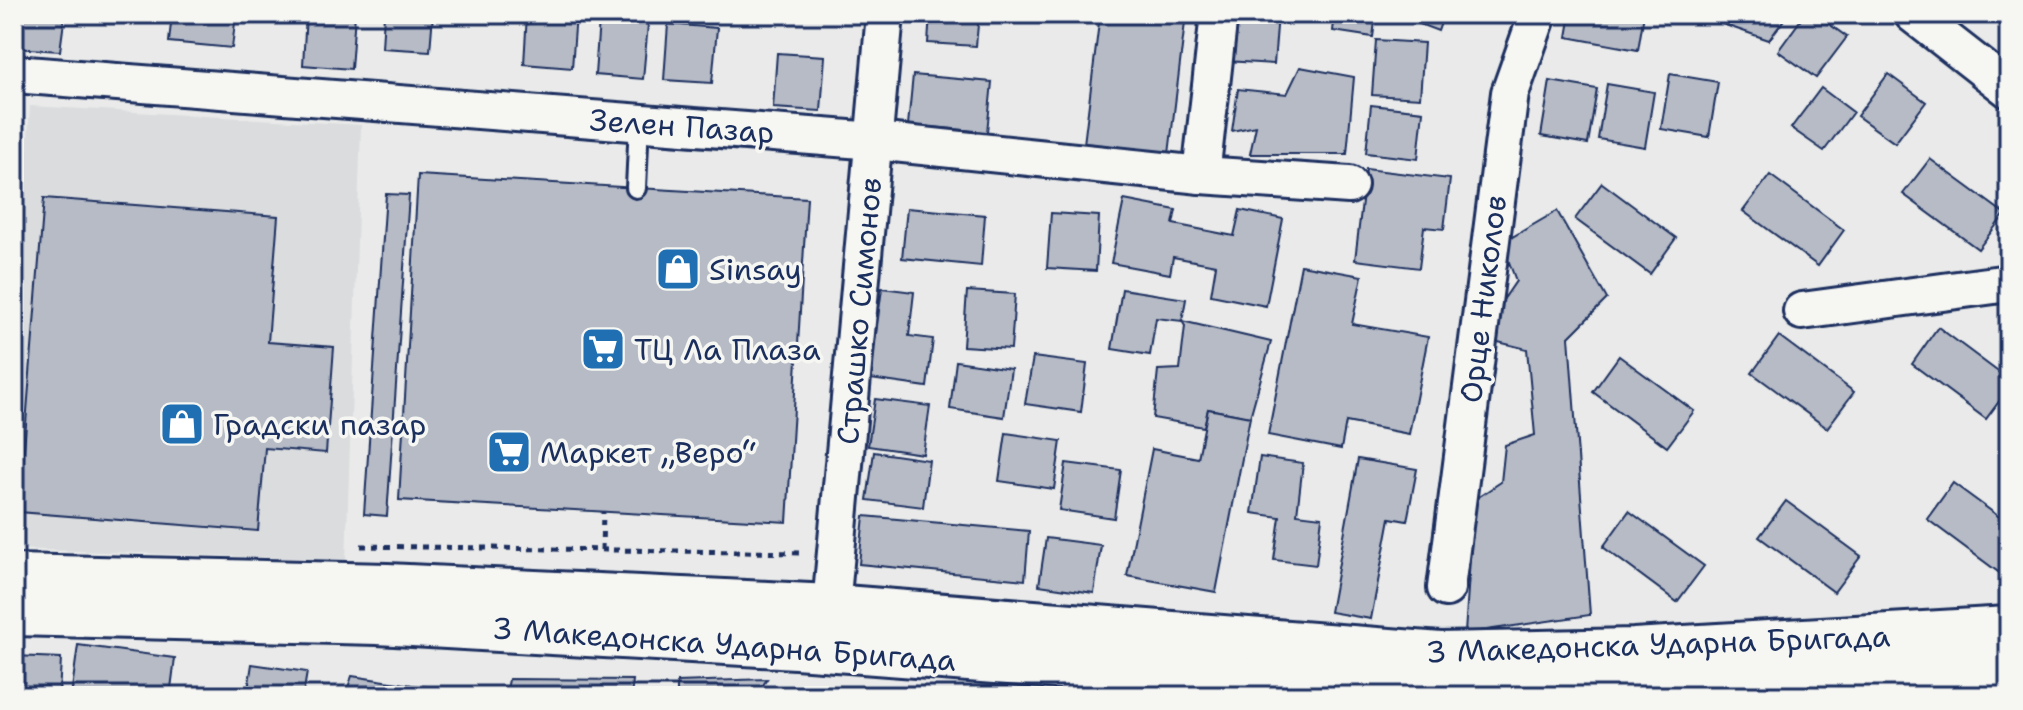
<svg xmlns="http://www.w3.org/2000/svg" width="2023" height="710" viewBox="0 0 2023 710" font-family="'Shantell Sans',sans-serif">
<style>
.built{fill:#dadcde}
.building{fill:#b6bbc6;stroke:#1b2f5e;stroke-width:2}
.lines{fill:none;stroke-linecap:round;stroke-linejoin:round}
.service-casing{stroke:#1b2f5e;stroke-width:24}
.minor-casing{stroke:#1b2f5e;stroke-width:42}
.tertiary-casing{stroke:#1b2f5e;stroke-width:50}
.path{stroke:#1b2f5e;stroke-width:5;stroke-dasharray:6 6;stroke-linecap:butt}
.service{stroke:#f6f6f2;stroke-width:18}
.minor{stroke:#f6f6f2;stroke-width:36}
.tertiary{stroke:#f6f6f2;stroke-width:44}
.labels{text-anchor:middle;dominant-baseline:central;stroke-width:7;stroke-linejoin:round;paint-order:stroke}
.street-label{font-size:30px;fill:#1b2f5e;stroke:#f6f6f2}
.poi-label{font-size:30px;fill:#1b2f5e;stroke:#f6f6f2;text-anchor:start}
</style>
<rect width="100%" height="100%" fill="#e9eae9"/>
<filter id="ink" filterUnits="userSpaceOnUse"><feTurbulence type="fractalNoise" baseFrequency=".0125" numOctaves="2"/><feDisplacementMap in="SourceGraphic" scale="16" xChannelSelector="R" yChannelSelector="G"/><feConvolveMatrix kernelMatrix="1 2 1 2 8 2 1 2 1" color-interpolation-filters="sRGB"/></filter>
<g filter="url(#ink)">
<polygon class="built" points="30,106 361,125 346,560 14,549 14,299 18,299"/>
<g class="building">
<polygon points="14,14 65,14 60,51 14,48"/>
<polygon points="96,14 161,14 160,22"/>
<polygon points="172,14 236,14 232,48 169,42"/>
<polygon points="306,14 355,14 351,69 303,65"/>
<polygon points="384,14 433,14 430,51 382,48"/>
<polygon points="527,14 576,14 572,68 524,64"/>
<polygon points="930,14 979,14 976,46 928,43"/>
<polygon points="1100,14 1186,14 1169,154 1084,144"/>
<polygon points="1229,14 1278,14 1274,64 1226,61"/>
<polygon points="1335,14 1376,14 1373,37 1333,31"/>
<polygon points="1393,14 1444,14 1438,31"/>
<polygon points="1571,14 1644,14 1638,50 1567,37"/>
<polygon points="1693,14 1788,14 1769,40"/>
<polygon points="1805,14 1815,14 1847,37 1816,78 1778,51"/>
<polygon points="599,20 648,24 643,79 595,75"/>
<polygon points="668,24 717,28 712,83 664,80"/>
<polygon points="1376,40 1424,43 1420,98 1372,95"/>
<polygon points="777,53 825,56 821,111 773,108"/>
<polygon points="1300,67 1354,77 1347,154 1250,154 1256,126 1232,131 1238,89 1287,94"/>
<polygon points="1670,74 1718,82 1709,137 1661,129"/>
<polygon points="1888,74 1926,102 1895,143 1857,116"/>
<polygon points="913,75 992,82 987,132 908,125"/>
<polygon points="1550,81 1597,89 1588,144 1541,136"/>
<polygon points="1607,84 1654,92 1645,147 1598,139"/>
<polygon points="1821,88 1853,112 1824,151 1791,128"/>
<polygon points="1371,105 1423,111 1418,159 1366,153"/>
<polygon points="1930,159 2005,214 1978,249 1903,194"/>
<polygon points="1366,169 1450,179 1444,229 1424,227 1419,268 1355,260"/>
<polygon points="418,175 807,198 787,522 399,500"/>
<polygon points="1770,175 1844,230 1818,266 1743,211"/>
<polygon points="1602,183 1676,238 1650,274 1575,219"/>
<polygon points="386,194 409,195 387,516 364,514"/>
<polygon points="44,198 278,216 268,342 334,347 326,453 265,448 258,531 19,512"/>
<polygon points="1124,200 1176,210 1173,224 1234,236 1240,210 1283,219 1266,306 1211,295 1216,265 1173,257 1170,274 1111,263"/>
<polygon points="907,208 985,215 981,266 902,258"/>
<polygon points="1557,211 1607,299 1569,337 1590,615 1465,633 1474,500 1501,482 1505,445 1535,435 1527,349 1498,342 1499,306 1516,281 1502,243"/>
<polygon points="1051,213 1099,216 1096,271 1047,268"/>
<polygon points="1301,265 1362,276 1352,324 1428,337 1409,434 1346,422 1341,449 1268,435"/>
<polygon points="882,288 914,292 909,336 933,339 927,387 870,379"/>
<polygon points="1122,289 1186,299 1182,321 1156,318 1150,355 1112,349"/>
<polygon points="967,291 1015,294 1011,349 963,346"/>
<polygon points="1182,321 1271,342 1250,417 1208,409 1204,427 1153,418 1158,370 1180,369 1185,326"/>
<polygon points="1938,327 2009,380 2009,388 1986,419 1912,364"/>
<polygon points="1779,336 1854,392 1827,428 1752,373"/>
<polygon points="1619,356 1694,411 1667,447 1593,392"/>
<polygon points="1033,357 1087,364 1081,412 1025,404"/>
<polygon points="956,361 1011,369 1004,417 950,409"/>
<polygon points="875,399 930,406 923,454 868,446"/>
<polygon points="1208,409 1250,417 1216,592 1127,576 1152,449 1198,458"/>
<polygon points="1006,433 1061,441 1054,489 999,481"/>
<polygon points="874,452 929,460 923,507 867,500"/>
<polygon points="1260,457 1303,463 1297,514 1322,517 1316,565 1274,560 1280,517 1252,513"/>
<polygon points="1358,459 1417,469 1407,521 1390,518 1371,619 1330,612"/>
<polygon points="1066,463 1121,470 1114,518 1059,510"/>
<polygon points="1953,483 2009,524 2009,564 2001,574 1927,519"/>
<polygon points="1786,501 1861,556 1834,592 1759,537"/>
<polygon points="1629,511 1704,566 1677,602 1603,547"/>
<polygon points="864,516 1029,531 1025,580 859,564"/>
<polygon points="1046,538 1101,545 1094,593 1039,585"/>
<polygon points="78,645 175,658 170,696 71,696"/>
<polygon points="14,656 61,658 59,696 14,696"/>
<polygon points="252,664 307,672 303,696 247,696"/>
<polygon points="352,676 411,685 415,696 345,696"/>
<polygon points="509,679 633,680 631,696 506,696"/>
<polygon points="767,679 756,696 677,696 677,682"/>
<polygon points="411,685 474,692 473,696 415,696"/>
</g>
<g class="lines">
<g class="service-casing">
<polyline id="service" points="636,188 639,122"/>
</g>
<g class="minor-casing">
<g id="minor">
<polyline points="1913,14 2009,89"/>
<polyline points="14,74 875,141 1201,175 1349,185"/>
<polyline points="1201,175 1219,14"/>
<polyline points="1802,311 2009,283"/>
<polyline points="1446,588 1510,93 1538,14"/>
<polyline points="831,607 885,14"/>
</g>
</g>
<g class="tertiary-casing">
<g id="tertiary">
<polyline points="14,577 387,586 831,607 1440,655 1634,651 2009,629"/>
<polyline points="14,613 378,622 796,646 1428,694 1636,688 2009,667"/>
</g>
</g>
<g class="path">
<polyline points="361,546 803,553"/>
<polyline points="602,550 603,512"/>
</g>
<use href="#service" class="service"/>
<use href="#minor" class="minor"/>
<use href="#tertiary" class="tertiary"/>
</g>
</g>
<defs>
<g id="shop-square" transform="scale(2.3)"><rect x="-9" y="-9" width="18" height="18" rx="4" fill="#1f6fb2" stroke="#f6f6f2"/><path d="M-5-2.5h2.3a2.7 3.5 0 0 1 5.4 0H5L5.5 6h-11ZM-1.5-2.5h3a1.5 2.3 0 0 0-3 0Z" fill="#fff"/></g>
<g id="supermarket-square" transform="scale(2.3)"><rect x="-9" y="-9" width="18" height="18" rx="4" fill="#1f6fb2" stroke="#f6f6f2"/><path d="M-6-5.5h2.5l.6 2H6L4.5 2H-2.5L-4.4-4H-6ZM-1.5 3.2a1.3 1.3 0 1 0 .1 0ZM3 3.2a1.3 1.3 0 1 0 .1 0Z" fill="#fff"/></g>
</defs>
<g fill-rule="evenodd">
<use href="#shop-square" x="678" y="269"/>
<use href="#supermarket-square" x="603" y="349"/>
<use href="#shop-square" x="182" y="424"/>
<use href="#supermarket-square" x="509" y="452"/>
</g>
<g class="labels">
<g class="street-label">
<text transform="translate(682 126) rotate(4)">Зелен Пазар</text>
<text transform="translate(1483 299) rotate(-83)">Орце Николов</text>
<text transform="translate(859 311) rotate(-85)">Страшко Симонов</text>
<text transform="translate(724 644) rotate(4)">3 Македонска Ударна Бригада</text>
<text transform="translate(1658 644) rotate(-2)">3 Македонска Ударна Бригада</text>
</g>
<g class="poi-label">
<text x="709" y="269">Sinsay</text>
<text x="634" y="349">ТЦ Ла Плаза</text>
<text x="213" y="424">Градски пазар</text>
<text x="540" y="452">Маркет „Веро“</text>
</g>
</g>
<rect width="2023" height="710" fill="none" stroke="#f6f6f2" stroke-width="48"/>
<rect x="24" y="24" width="1975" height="662" fill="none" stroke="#1b2f5e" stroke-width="3" filter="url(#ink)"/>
</svg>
